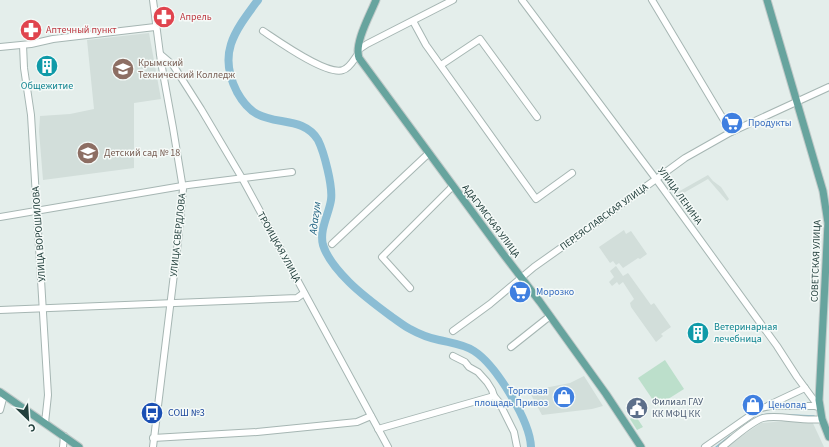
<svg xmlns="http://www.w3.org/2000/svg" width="829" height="447" viewBox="0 0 829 447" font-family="'Source Sans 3',sans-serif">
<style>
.built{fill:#d2deda}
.green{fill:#bcdfcb}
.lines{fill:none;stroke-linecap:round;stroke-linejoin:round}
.stream{stroke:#8bbdd4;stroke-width:1.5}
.river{stroke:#8bbdd4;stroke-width:8}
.minor-casing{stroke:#a6b6b3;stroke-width:8}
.major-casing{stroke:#c1cac9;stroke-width:9}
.minor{stroke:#fff;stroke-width:6}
.major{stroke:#67a49e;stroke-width:7}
.labels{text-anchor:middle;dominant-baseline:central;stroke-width:3;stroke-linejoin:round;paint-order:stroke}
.health-label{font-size:10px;fill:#be3a42;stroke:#f5faf8;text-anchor:start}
.education-label{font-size:10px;fill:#785e54;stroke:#f5faf8;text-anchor:start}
.culture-label{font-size:10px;fill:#0d838f;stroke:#f5faf8}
.shop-label{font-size:10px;fill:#366cbe;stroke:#f5faf8;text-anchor:start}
.street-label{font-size:10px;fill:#23403d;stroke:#f5faf8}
.service-label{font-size:10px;fill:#4e5e75;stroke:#f5faf8;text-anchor:start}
.transit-label{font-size:10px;fill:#164399;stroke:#f5faf8;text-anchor:start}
.water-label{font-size:11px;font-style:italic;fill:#1a5e7e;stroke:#f5faf8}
</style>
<rect width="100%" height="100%" fill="#e4eeeb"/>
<g class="built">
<polygon points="149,33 161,99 134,103 134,168 43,180 39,131 40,116 70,114 94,109 87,40"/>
<polygon points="708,175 713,181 721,187 729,199 727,201 708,179 680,195 678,192"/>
<polygon points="624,230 626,234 631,231 647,254 640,259 638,258 623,268 619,263 616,265 613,261 610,263 599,247"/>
<polygon points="616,266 623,276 628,273 651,305 654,303 671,327 661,334 663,336 656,342 631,307 630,303 634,299 623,282 619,285 617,282 612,286 609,282 614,277 610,271"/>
<polygon points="584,376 603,406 592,409 542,415 529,391 570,383"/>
<polygon points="811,419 824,447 727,447 731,443 761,423"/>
</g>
<g class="green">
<polygon points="124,67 124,73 112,73 112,68"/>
<polygon points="665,360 684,389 657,406 638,378"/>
<polygon points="635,415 643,427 637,430 630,419"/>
</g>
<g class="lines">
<g class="stream">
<polyline points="790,415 814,416"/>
<polyline points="758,417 762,415 770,414"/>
<polyline points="716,447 730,436"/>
</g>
<path class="river" d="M258,0C235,31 217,53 237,92C242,101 248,109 257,114C277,125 304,117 318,140C324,152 333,186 331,200C329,214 319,230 323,245C327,258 339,272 349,282C362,295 377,306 392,317C398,321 404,326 410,329C419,334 429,338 439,340C451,343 463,344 474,351C496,365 530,421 531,447"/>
<g class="minor-casing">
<g id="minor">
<polyline points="153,0 161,62 173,128 183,189 178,241 153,447"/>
<polyline points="522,0 656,179 777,346 797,377 819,407"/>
<polyline points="652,0 731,132"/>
<polyline points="413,21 426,45 536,199 572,173"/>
<path d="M263,31C278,41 327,76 343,70C350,68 354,59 358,54"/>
<polyline points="23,45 24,68 31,115 48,395 45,423"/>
<polyline points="0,47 31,44 53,39 155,27"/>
<polyline points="358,50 367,44 453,0"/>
<polyline points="160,54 173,65 201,109 242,178 388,447"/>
<polyline points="441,65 480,39 537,117"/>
<polyline points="0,217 188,185 292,172"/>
<polyline points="332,244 429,153"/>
<polyline points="410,288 382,257 453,186"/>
<polyline points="0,310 297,298 304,293"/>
<polyline points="453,331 490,304 534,267 589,228 685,158 731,132 829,87"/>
<polyline points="511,347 550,316"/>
<polyline points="453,356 465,362 469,367 478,372 487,382 492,390 494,396 499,402 514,432 517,447"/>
<polyline points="769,405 805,388"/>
<polyline points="0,410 4,395"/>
<polyline points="378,429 494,396"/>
<polyline points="153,438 257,432 357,422 371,416"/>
<polyline points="63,447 64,436"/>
<polyline points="705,447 761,408 770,406 815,406 819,407"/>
<path d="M722,447C731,440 752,421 763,418C778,414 803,422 822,419"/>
</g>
</g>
<g class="major-casing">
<g id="major">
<path d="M376,0C370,15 354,43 359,58L504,255L540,302L606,394L641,447"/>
<polyline points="767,0 823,191 828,223 819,400 822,419 829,437"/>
<polyline points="0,392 79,447"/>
</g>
</g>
<use href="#minor" class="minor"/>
<use href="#major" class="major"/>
</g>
<defs>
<g id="pharmacy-disc" transform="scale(1.15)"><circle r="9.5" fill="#e0444e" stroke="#f5faf8"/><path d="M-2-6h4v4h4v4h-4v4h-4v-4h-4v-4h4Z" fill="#fff"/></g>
<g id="building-disc" transform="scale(1.15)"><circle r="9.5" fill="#0f9aa8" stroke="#f5faf8"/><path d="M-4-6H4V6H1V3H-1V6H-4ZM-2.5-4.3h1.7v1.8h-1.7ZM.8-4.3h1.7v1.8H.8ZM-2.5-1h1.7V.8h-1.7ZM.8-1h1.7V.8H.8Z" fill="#fff"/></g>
<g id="university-disc" transform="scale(1.15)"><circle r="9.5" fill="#8d6e63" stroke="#f5faf8"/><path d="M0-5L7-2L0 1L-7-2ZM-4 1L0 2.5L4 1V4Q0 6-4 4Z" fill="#fff"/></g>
<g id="supermarket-disc" transform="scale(1.15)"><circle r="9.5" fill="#3f7fe0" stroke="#f5faf8"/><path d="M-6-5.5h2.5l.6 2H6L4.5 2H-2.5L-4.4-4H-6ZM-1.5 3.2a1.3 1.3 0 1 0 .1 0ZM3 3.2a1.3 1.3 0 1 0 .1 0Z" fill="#fff"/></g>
<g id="school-disc" transform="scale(1.15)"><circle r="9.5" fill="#8d6e63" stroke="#f5faf8"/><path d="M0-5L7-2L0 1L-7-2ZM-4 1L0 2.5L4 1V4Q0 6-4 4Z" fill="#fff"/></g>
<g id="shop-disc" transform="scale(1.15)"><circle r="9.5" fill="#3f7fe0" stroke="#f5faf8"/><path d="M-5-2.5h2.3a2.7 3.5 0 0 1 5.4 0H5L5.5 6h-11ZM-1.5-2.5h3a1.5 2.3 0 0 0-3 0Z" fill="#fff"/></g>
<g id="civic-disc" transform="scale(1.15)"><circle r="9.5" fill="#5c6f8a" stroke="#f5faf8"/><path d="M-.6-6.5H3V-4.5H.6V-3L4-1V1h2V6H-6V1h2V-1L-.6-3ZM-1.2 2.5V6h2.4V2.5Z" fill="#fff"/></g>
<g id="bus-disc" transform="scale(1.15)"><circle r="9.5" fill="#1a4fb4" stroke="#f5faf8"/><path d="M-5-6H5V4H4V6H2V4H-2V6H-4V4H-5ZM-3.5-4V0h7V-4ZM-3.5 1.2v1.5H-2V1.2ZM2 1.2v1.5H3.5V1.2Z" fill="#fff"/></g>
</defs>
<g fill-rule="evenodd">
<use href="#pharmacy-disc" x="164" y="17"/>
<use href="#pharmacy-disc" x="31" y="30"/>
<use href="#building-disc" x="47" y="66"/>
<use href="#university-disc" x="123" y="69"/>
<use href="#supermarket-disc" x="732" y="123"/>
<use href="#school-disc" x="88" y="153"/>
<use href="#supermarket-disc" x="520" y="292"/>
<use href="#building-disc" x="698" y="333"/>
<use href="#shop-disc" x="564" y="397"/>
<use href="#shop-disc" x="753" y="405"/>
<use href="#civic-disc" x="637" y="408"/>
<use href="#bus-disc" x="152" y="413"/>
</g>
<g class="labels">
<g class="health-label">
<text x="180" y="17">Апрель</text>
<text x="46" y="30">Аптечный пункт</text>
</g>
<g class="education-label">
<text x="138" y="63">Крымский<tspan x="138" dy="12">Технический Колледж</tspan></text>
<text x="104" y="153">Детский сад № 18</text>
</g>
<g class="culture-label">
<text x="47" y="86">Общежитие</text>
<text x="714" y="327" text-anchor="start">Ветеринарная<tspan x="714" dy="12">лечебница</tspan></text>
</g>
<g class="shop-label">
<text x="748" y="123">Продукты</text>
<text x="536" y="292">Морозко</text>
<text x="548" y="391" text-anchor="end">Торговая<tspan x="548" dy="12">площадь Привоз</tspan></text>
<text x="768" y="405">Ценопад</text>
</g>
<g class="street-label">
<text transform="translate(680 196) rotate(54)">УЛИЦА ЛЕНИНА</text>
<text transform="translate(604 217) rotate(-36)">ПЕРЕЯСЛАВСКАЯ УЛИЦА</text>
<text transform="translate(491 221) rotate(53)">АДАГУМСКАЯ УЛИЦА</text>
<text transform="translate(39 234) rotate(-94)">УЛИЦА ВОРОШИЛОВА</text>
<text transform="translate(178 235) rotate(-84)">УЛИЦА СВЕРДЛОВА</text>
<text transform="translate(279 247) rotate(61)">ТРОИЦКАЯ УЛИЦА</text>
<text transform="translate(816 261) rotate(-88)">СОВЕТСКАЯ УЛИЦА</text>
</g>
<g class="service-label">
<text x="652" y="402">Филиал ГАУ<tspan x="652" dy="12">КК МФЦ КК</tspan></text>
</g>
<g class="transit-label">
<text x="168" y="413">СОШ №3</text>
</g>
<g class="water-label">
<text transform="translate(315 218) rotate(-83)">Адагум</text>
</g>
</g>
<g transform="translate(28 419) rotate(155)" stroke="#f5faf8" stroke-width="3" paint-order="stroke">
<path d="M0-3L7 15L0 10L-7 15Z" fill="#23403d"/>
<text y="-6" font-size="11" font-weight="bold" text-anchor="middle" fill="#23403d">С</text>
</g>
</svg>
